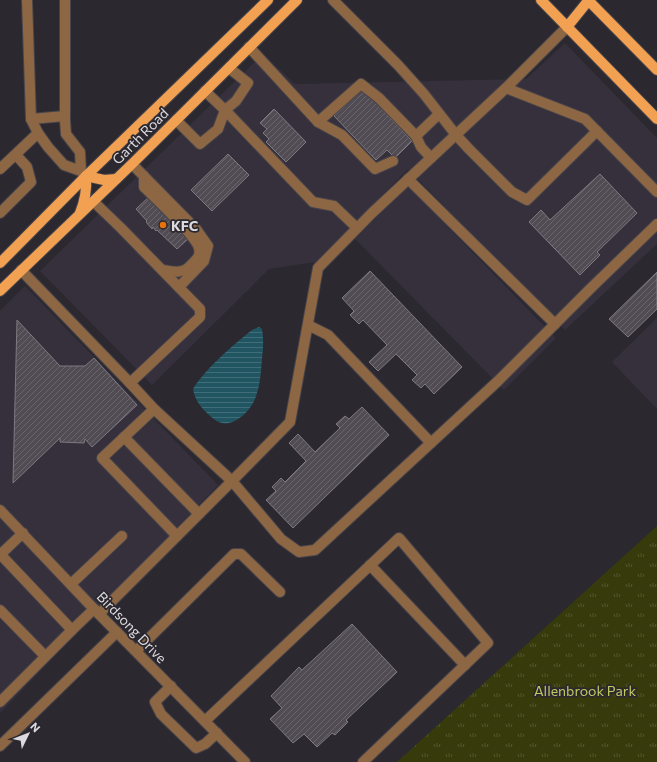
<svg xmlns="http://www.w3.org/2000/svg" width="657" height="762" viewBox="0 0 657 762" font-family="Commissioner,sans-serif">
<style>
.built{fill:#35303c}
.grass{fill:url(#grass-tufts)}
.water{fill:url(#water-rules)}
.building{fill:url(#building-hatch);stroke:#7f7a81}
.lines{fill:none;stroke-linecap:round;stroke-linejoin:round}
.minor-casing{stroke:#47444b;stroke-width:12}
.major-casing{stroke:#47444b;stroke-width:12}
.minor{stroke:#8d6643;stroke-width:10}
.major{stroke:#f2a152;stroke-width:10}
.food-dot{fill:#e8710a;stroke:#2b282f;stroke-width:1.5}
.labels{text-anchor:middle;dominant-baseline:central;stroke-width:3.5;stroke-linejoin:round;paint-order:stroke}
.street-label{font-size:14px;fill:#dcdade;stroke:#2b282f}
.poi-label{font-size:14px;font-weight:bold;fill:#dcdade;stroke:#2b282f;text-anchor:start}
.park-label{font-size:14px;fill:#c1c962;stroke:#2b282f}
</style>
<defs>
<pattern id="grass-tufts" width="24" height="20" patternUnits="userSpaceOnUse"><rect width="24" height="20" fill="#373a0a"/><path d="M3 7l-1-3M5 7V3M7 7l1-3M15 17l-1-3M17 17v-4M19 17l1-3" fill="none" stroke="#53562d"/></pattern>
<pattern id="water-rules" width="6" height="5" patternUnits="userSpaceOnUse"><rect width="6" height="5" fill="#215562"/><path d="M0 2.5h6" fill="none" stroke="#416d78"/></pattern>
<pattern id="building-hatch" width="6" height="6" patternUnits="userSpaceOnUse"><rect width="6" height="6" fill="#514c53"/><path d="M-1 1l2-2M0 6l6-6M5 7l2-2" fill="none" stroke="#69656b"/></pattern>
</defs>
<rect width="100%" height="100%" fill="#2b282f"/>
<g class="built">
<polygon points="565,43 657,138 657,244 565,330 408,169 316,262 269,269 152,385 40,271 263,54 295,84 526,79"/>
<polygon points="408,186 556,338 504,390 355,239"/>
<polygon points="25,286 218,485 0,713 0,311"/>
<polygon points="657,318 657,409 612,362"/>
</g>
<polygon class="grass" points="657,526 657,762 397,762"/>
<path class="water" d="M259,327L262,329C264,340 263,349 262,359C260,383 259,408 235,421C224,426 218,423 209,415C201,408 195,400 193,389C206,368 232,346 252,330Z"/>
<g class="building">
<polygon points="363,89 412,141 395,158 387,150 376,160 334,116"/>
<polygon points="274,109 306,142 286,162 266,142 269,139 263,133 267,129 260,123"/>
<polygon points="228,154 249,175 212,211 191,190"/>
<polygon points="600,174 637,213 597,252 600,255 580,275 529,222 541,210 550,220"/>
<polygon points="150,196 189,238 177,249 157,230 156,231 153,227 152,229 146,222 147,221 136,209"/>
<polygon points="370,271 462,367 434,394 425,384 421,388 412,380 417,375 396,354 378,371 369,362 387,345 363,320 359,324 350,315 354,311 342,298"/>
<polygon points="657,272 657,309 628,337 609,319"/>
<polygon points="17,320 60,366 85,366 94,358 137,405 92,447 85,439 84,443 60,442 60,438 13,483"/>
<polygon points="362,407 389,435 293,528 266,500 276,491 272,487 281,478 285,482 306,461 289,443 298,434 315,452 340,428 336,424 345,416 349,419"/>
<polygon points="352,624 397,672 346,720 348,722 335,735 332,733 317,747 304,734 293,743 270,719 282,708 271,696 299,667 302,670"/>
</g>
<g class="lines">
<g class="minor-casing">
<g id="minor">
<polyline points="27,0 31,119 38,133 48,147 64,165 81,171 86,176"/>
<polyline points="65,0 65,121 66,134 80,152 81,171"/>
<polyline points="333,0 398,65 424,94 456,135 469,149 512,192 527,200 597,131"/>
<polyline points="567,27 506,88 372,213 318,268 290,422 232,481 281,539 299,552 315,550 498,381 591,288 657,224"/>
<polyline points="249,47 318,122 361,84 379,98 416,136 439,114"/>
<polyline points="506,88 585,119 657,192"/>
<polyline points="205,91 225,110 236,101 248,83 229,68"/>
<polyline points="31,119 65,116"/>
<polyline points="176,120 200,144 218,129 225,110 313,202 334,206 357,228"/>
<polyline points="318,122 342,135 375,169 393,161"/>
<polyline points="416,136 421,147 431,158"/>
<polyline points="132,164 196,229 208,246 204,261 179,287"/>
<polyline points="0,169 38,133"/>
<path d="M144,176V187C154,197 198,238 199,249C201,256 196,260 191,265C183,274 174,272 163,270"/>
<polyline points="408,179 555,324"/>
<polyline points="94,202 121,228 200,309 200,317 130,383 154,409 232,481 99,614"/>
<polyline points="0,213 31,182 27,167 16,155"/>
<polyline points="21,270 130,383"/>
<polyline points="308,325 328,335 431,443"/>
<polyline points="154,409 102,458 177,536"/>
<polyline points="124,437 199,514"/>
<polyline points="0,510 94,609 245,762"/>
<polyline points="0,555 23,533"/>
<polyline points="1,555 72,630 94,609"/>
<polyline points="370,565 465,665"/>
<polyline points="71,584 122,536"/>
<polyline points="0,610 45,656"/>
<polyline points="136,651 234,554 241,554 280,592"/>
<polyline points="171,686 155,702 161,714 196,748 205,744 217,733"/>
<polyline points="0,702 72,630"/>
<polyline points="205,721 399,538 488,643 363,762"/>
<polyline points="0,746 117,632"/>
</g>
</g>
<g class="major-casing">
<g id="major">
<polyline points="541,0 657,119"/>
<polyline points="588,0 657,70"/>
<polyline points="567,27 588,1"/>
<polyline points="86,176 104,180 116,179"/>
<path d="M80,213C85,201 87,190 86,176"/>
<polyline points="0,263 86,176 268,0"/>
<polyline points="0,291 132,164 297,0"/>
</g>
</g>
<use href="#minor" class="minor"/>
<use href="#major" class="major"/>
</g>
<circle class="food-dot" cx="163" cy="225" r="4"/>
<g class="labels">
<g class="street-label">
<text transform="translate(140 136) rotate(-45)">Garth Road</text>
<text transform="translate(132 627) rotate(46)">Birdsong Drive</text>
</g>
<g class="poi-label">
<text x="171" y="225">KFC</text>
</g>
<g class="park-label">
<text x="585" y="690">Allenbrook Park</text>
</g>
</g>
<g transform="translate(28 734) rotate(47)" stroke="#2b282f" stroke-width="3" paint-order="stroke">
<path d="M0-3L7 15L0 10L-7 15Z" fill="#dcdade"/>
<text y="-6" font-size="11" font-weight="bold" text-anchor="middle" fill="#dcdade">N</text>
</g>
</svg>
